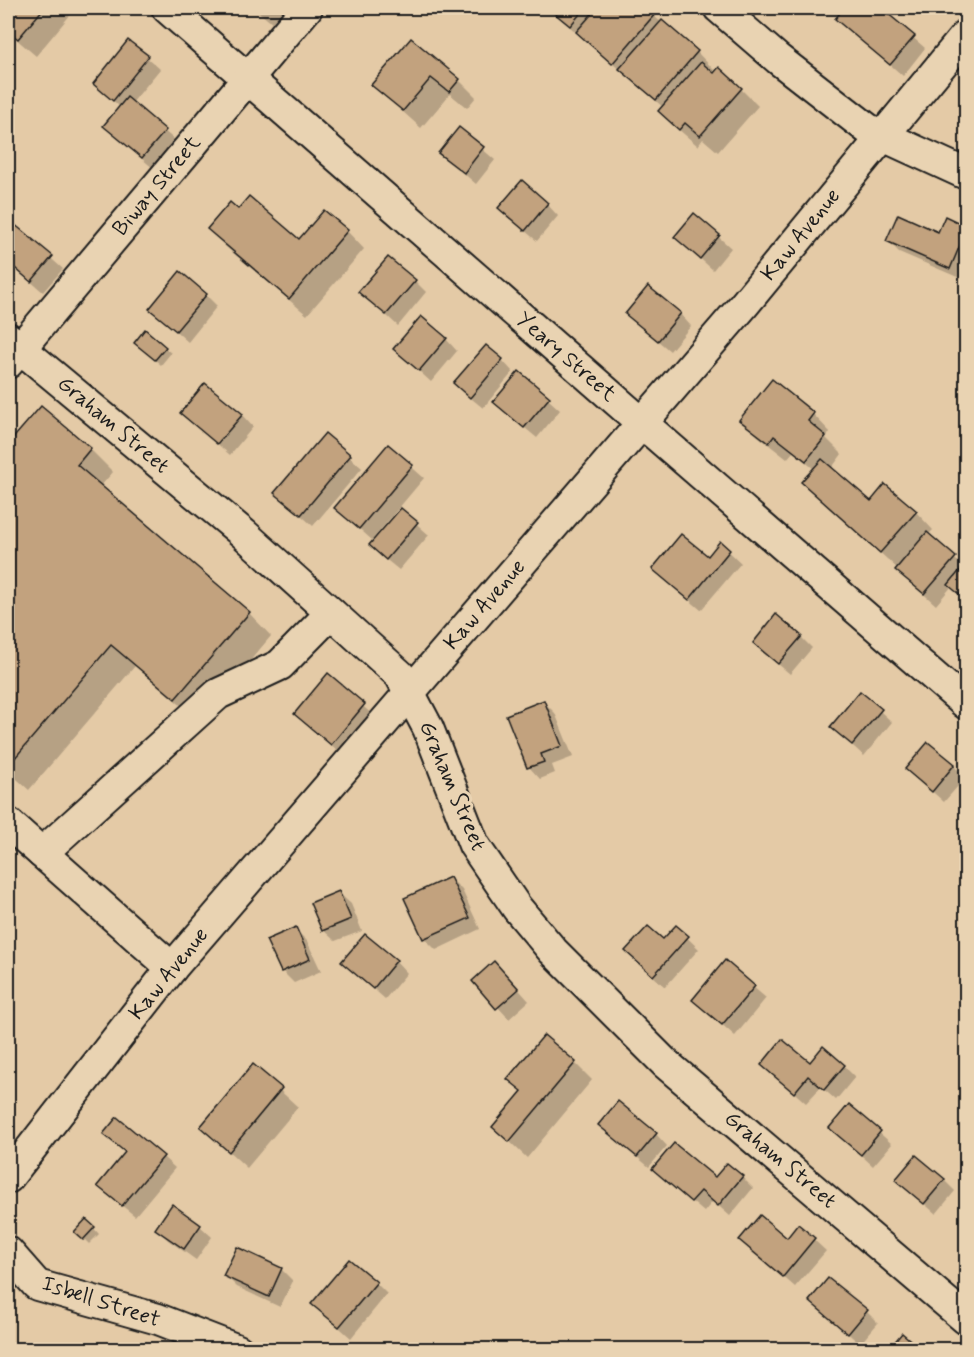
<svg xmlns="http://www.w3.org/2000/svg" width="974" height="1357" viewBox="0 0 974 1357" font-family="Mynerve,sans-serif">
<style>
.shadow{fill:#0003}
.building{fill:#c2a27e;stroke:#1c1c1c;stroke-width:1.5}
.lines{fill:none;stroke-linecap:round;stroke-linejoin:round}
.minor-casing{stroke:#1c1c1c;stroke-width:34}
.minor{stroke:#e9d3b2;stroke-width:30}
.labels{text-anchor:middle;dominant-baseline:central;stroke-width:6;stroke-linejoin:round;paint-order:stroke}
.street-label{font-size:22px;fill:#1c1c1c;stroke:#e9d3b2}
</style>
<rect width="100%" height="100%" fill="#e4caa6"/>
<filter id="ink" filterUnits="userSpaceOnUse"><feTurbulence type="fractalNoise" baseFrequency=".0167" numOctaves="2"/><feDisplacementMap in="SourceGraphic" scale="12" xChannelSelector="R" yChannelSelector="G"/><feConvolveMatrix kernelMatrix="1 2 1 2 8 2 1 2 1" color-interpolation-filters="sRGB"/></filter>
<g filter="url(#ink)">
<g class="shadow">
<polygon points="8,8 76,8 36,56 8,32"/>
<polygon points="230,8 239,8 235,12"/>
<polygon points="254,8 287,8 273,24"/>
<polygon points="548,8 644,8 697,52 714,70 712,73 741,89 758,106 718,152 703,139 698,146 678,129 664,108"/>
<polygon points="846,8 879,8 925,48 903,76 837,18"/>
<polygon points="411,40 459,80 476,97 467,108 450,94 421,128 373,85"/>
<polygon points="129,42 160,69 132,103 177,142 154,169 116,137 120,107 95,84"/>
<polygon points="459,129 495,160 476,184 440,153"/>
<polygon points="547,204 558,216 537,241 512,220"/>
<polygon points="238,211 299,242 347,231 364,249 307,315 226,247 209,229"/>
<polygon points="694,215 731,248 713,270 676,237"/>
<polygon points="945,218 966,228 966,269 962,279 899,252 888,241 939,234"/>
<polygon points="9,221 63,269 43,292 8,262"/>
<polygon points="415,281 426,292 398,326 361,292"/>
<polygon points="206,295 217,306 188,342 151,309"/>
<polygon points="680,314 691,326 670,351 639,325"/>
<polygon points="446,339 457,351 431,382 395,349"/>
<polygon points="141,348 165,348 171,353 161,365"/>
<polygon points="502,360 513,372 483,408 467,395"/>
<polygon points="519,373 560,410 537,438 507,413"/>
<polygon points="41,408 90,449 113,472 100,487 249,613 271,636 199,721 135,666 29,790 8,771 8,447"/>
<polygon points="182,413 242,415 253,427 230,455"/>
<polygon points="813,414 830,432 826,438 842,454 831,469 871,503 916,512 933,530 928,535 965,568 966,565 966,600 952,586 936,605 909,581 897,570 898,569 821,499 814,469 793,452 787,459 759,437 741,420"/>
<polygon points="325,435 362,468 313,526 276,493"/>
<polygon points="388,446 424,478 372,540 336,508"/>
<polygon points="401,510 429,535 399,570 383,557"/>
<polygon points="720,543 741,563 701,610 666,580 708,558"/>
<polygon points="801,637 812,648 790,674 766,654"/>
<polygon points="328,675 375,717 343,755 308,725"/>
<polygon points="860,693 892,722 864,756 832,727"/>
<polygon points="544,702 555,713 573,757 552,765 555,773 540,779 529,767 508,716"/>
<polygon points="929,744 966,777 944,802 907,769"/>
<polygon points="450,878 462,890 480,929 436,950 424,938"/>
<polygon points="339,893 351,904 362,931 335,941 323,930"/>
<polygon points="676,927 699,949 665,987 639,963 664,942"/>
<polygon points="295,929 307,941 321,971 294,983 282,971"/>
<polygon points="396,961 407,973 385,999 343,962"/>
<polygon points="725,963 766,998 735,1036 694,1000"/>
<polygon points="505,974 529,1001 509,1019 474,981"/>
<polygon points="575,1063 592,1080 527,1158 494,1127 523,1092 509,1079"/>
<polygon points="810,1064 844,1066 855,1077 836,1100 821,1087 806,1103 763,1065"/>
<polygon points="253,1066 298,1107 247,1168 202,1127"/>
<polygon points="849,1106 892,1144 873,1166 831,1128"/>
<polygon points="105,1134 163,1157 175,1168 135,1216 111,1197 126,1153"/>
<polygon points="656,1134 667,1146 649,1167 612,1136"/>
<polygon points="742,1177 753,1188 730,1216 713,1201 704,1212 666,1180"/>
<polygon points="897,1180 944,1180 955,1191 936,1214"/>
<polygon points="87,1221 99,1234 89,1244 77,1232"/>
<polygon points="200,1226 212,1237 196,1260 168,1240 156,1228"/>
<polygon points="799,1226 826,1251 795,1287 741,1240 787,1240"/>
<polygon points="281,1269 293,1281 280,1307 237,1287 225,1275"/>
<polygon points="376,1283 387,1294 351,1338 313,1304"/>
<polygon points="811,1301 866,1311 878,1323 860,1344"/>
</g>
<g class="building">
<polygon points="8,8 44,8 18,39 8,31"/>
<polygon points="548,8 585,8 570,26"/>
<polygon points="597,8 647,8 655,14 612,64 576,32"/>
<polygon points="844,8 881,8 915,36 890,65 835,19"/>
<polygon points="662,20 698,51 656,100 619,69"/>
<polygon points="411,38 460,79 449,92 431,78 403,111 371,85"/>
<polygon points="128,40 149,56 113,101 93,84"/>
<polygon points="701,62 714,73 719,67 742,88 700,136 685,123 679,130 658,111"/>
<polygon points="127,97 166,130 142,158 103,126"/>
<polygon points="459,127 484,147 464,173 438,153"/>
<polygon points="522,180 548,203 525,231 498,208"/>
<polygon points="249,196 299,239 324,210 348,230 289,299 207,229 230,202 238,209"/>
<polygon points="694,213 720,235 700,259 674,237"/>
<polygon points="898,214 938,232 945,216 966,226 966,231 950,269 886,241"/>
<polygon points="8,219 53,256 31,282 8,262"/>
<polygon points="388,257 416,280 386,315 358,292"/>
<polygon points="180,271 207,294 176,331 149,309"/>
<polygon points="648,286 681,313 658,341 625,314"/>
<polygon points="421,316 447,338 419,371 393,349"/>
<polygon points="145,329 166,347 155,360 134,343"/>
<polygon points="486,345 503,359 470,398 453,383"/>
<polygon points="519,371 550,397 524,428 493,402"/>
<polygon points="772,379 814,413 808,421 826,436 806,461 774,436 769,443 739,420"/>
<polygon points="205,383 243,414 217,444 180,413"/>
<polygon points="41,406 91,448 77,465 250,612 175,699 111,645 8,766 8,444"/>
<polygon points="325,433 351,455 301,515 274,493"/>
<polygon points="388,444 413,465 359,529 334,508"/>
<polygon points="822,459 871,501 885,484 917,511 880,553 801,482"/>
<polygon points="401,508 418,522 386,560 369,545"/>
<polygon points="927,532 956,557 924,594 895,570"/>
<polygon points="681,534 708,556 720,541 730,550 689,600 652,569"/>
<polygon points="966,563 966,600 948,585"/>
<polygon points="776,614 802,636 778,664 753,643"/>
<polygon points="328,673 365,704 331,745 294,714"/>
<polygon points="860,691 882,709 852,745 830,727"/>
<polygon points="544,700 562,746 541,754 544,762 527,768 506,715"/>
<polygon points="928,742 955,764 932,792 905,769"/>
<polygon points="450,877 470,918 423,939 404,898"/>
<polygon points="339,891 351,919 322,931 310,903"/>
<polygon points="676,925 689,936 653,976 625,951 648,926 663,939"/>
<polygon points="296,927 310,959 281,972 266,940"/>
<polygon points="365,934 397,960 373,989 341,962"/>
<polygon points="725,960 755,986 722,1025 692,1000"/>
<polygon points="494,961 519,989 496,1009 472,981"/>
<polygon points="544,1035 576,1062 509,1142 492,1127 522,1091 507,1079"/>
<polygon points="782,1039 810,1062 823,1046 845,1065 824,1090 808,1076 794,1093 761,1065"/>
<polygon points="253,1064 282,1088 229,1152 200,1127"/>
<polygon points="618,1101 657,1133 637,1157 598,1125"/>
<polygon points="849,1104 881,1131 861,1155 829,1128"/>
<polygon points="117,1117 164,1156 122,1206 97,1186 125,1152 103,1134"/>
<polygon points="674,1143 715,1177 727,1163 743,1176 718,1206 701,1191 691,1202 652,1169"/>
<polygon points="916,1155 945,1179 924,1204 895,1180"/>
<polygon points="172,1204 201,1225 184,1249 155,1229"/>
<polygon points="760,1215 787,1238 798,1224 815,1238 783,1277 739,1240"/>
<polygon points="86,1219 95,1227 83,1240 74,1232"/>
<polygon points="237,1247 282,1268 269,1297 223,1276"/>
<polygon points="349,1259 377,1282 339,1327 311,1304"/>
<polygon points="828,1278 868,1310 848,1334 809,1301"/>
<polygon points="902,1333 922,1350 888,1350"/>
<polygon points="413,1342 422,1350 406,1350"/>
</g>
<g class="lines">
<g class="minor-casing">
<g id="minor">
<polyline points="167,8 642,423 966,704"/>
<polyline points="719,8 778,59 868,129 966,174"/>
<polyline points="8,338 244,534 400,675 428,728 474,845 517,908 553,951 665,1063 966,1319"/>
<polyline points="8,363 307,8"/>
<polyline points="8,823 172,968"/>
<polyline points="42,853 218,694 280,665 331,613"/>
<polyline points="8,1178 172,968 743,306 966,35"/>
<polyline points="8,1252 37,1285 158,1319 238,1350"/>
</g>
</g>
<use href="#minor" class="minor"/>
</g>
</g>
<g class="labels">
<g class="street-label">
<text transform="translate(157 186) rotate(-50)">Biway Street</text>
<text transform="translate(801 235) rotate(-51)">Kaw Avenue</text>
<text transform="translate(566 357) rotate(41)">Yeary Street</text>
<text transform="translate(113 425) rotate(40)">Graham Street</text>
<text transform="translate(485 605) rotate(-49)">Kaw Avenue</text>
<text transform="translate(452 786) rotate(67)">Graham Street</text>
<text transform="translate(169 974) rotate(-51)">Kaw Avenue</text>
<text transform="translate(780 1160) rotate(40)">Graham Street</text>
<text transform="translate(101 1302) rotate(18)">Isbell Street</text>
</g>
</g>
<rect width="974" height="1357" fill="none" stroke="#e9d3b2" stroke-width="30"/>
<rect x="15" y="15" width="944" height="1327" fill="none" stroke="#1c1c1c" stroke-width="2" filter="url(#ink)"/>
</svg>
